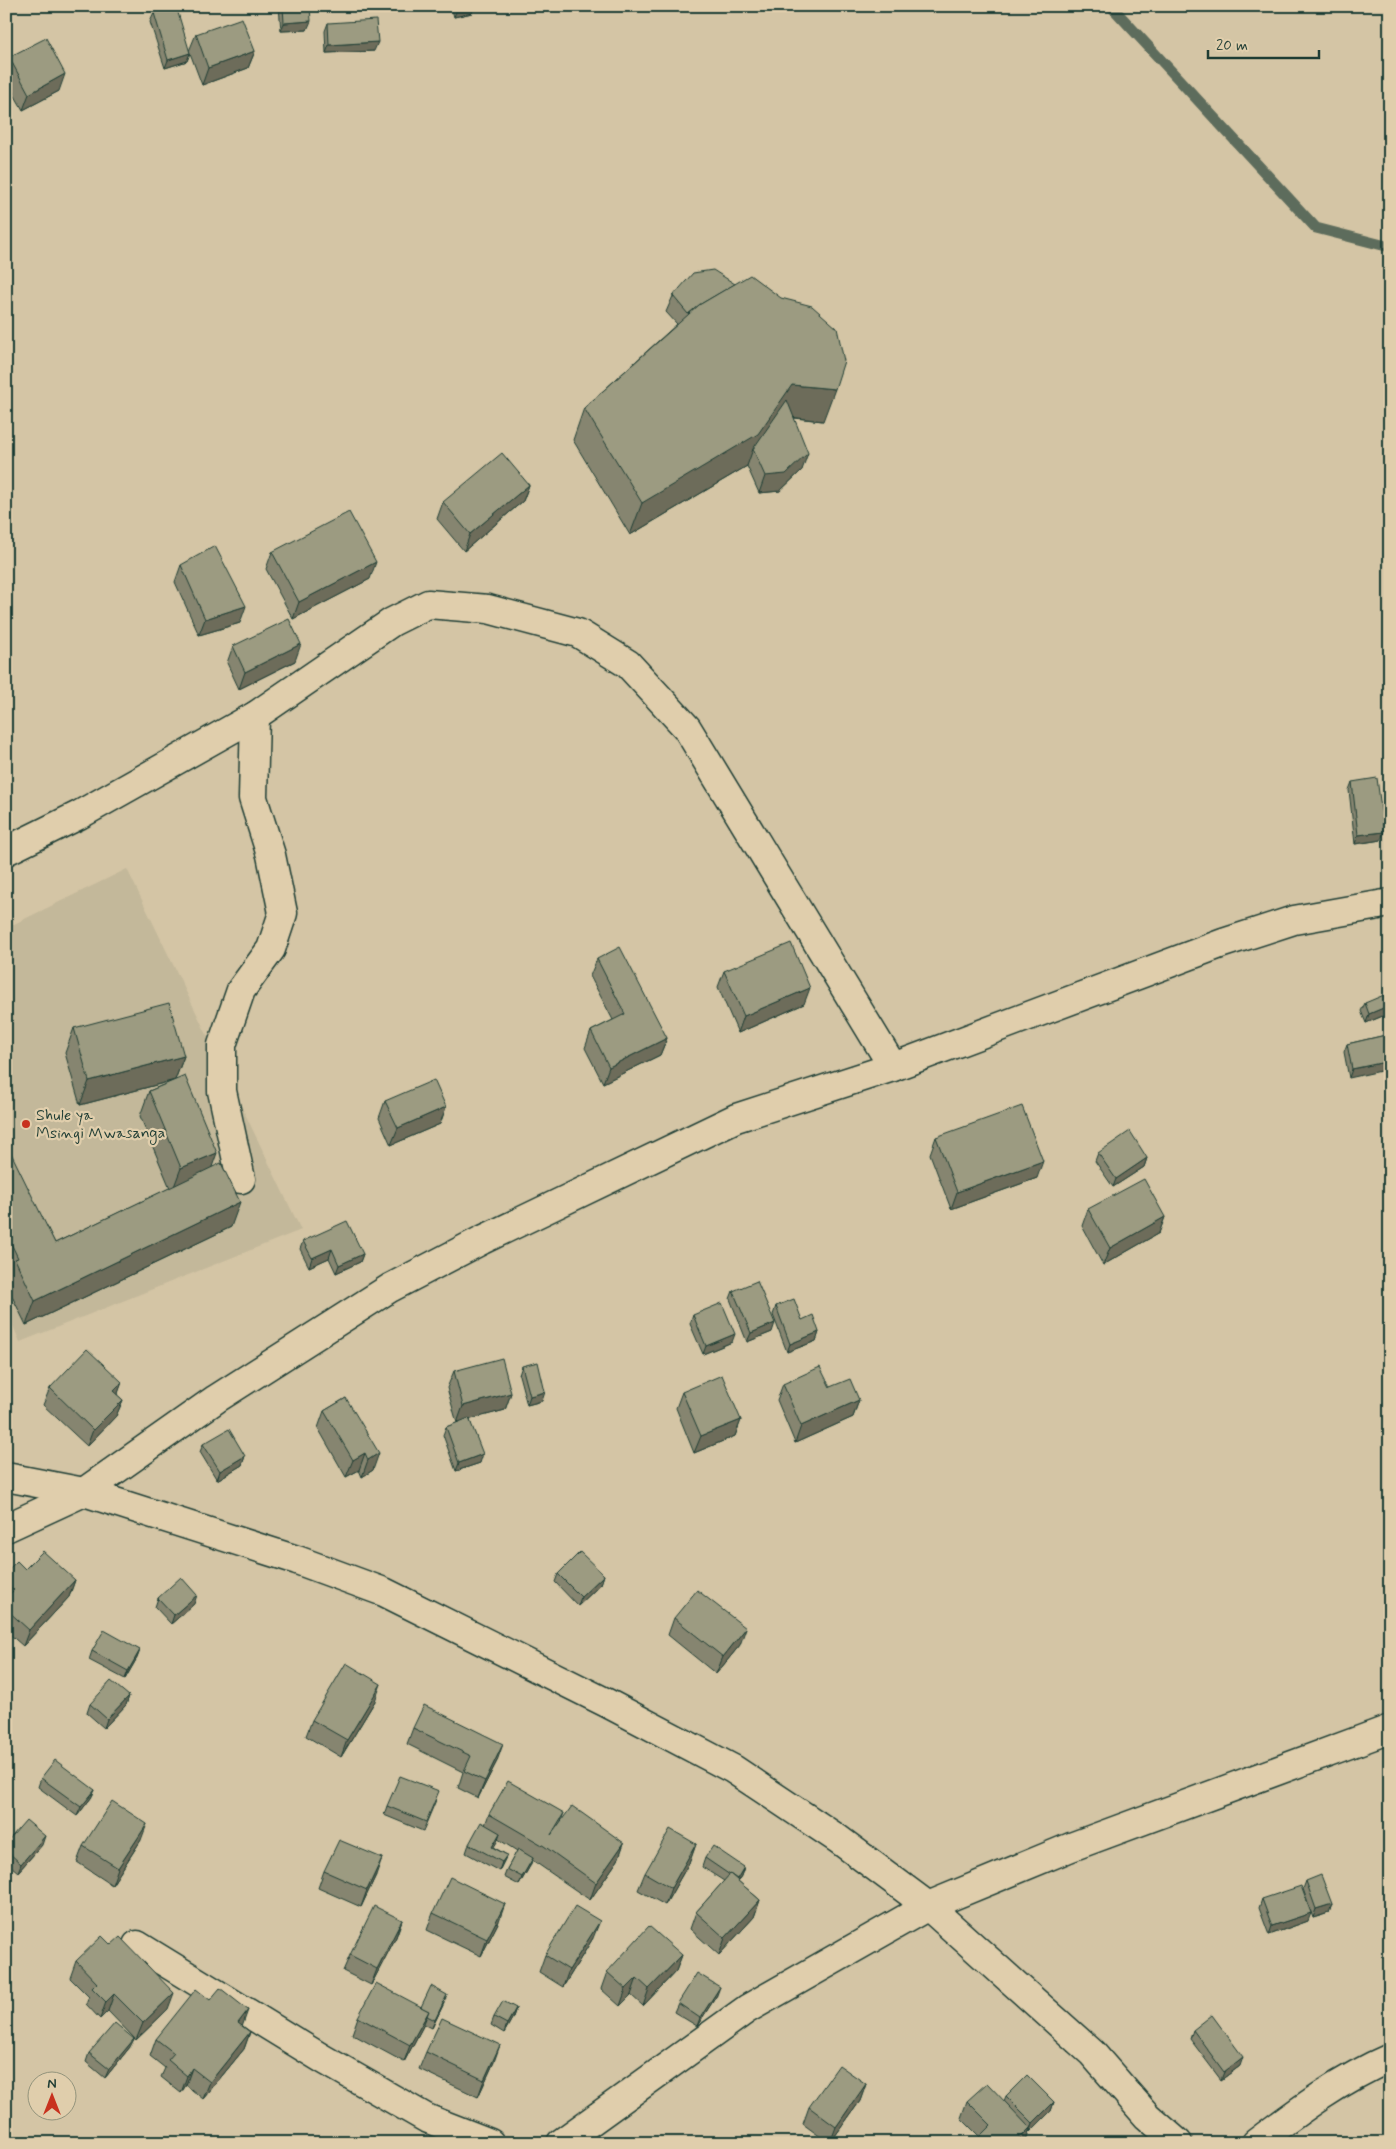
<svg xmlns="http://www.w3.org/2000/svg" width="1396" height="2149" viewBox="0 0 1396 2149" font-family="Mynerve,sans-serif">
<style>
.built{fill:#c3b89a}
.lines{fill:none;stroke-linecap:round;stroke-linejoin:round}
.stream{stroke:#5d6c5b;stroke-width:11}
.minor-casing{stroke:#1f3d34;stroke-width:31}
.minor{stroke:#e0ceac;stroke-width:28}
.wall{fill:#86856f;stroke:#1f3d34}
.shaded-wall{fill:#6d6c5a;stroke:#1f3d34}
.building{fill:#9c9b81;stroke:#1f3d34}
.poi-dot{fill:#c8321e;stroke:#e0ceac;stroke-width:2}
.labels{text-anchor:middle;dominant-baseline:central;stroke-width:4.5;stroke-linejoin:round;paint-order:stroke}
.poi-label{font-size:16px;fill:#1f3d34;stroke:#e0ceac;text-anchor:start}
</style>
<rect width="100%" height="100%" fill="#d4c5a5"/>
<filter id="ink" filterUnits="userSpaceOnUse"><feTurbulence type="fractalNoise" baseFrequency=".02" numOctaves="2"/><feDisplacementMap in="SourceGraphic" scale="10" xChannelSelector="R" yChannelSelector="G"/><feConvolveMatrix kernelMatrix="1 2 1 2 8 2 1 2 1" color-interpolation-filters="sRGB"/></filter>
<g filter="url(#ink)">
<polygon class="built" points="127,869 301,1230 20,1342 6,1309 6,928"/>
<g class="lines">
<polyline class="stream" points="1111,6 1316,228 1390,247"/>
<g class="minor-casing">
<g id="minor">
<polyline points="6,851 79,815 255,716 392,622 428,604 488,609 578,633 628,664 687,728 893,1067"/>
<polyline points="241,1179 222,1091 222,1045 241,990 271,949 283,913 271,855 253,798 255,716"/>
<polyline points="6,1477 84,1492 297,1560 384,1592 607,1703 733,1769 838,1839 928,1906 1092,2053 1147,2116 1178,2143"/>
<polyline points="6,1528 84,1492 216,1399 390,1288 482,1240 736,1118 893,1067 1223,943 1294,920 1390,903"/>
<polyline points="137,1945 323,2059 426,2118 490,2143"/>
<polyline points="561,2143 747,2009 928,1906 1071,1847 1390,1729"/>
<path d="M1256,2143C1298,2111 1341,2079 1390,2058"/>
</g>
</g>
<use href="#minor" class="minor"/>
</g>
<g class="wall">
<polygon points="279,6 310,6 307,30 281,31"/>
<polygon points="451,6 476,6 474,7 472,13 454,17"/>
<polygon points="154,13 189,51 196,34 255,51 248,68 202,85 190,53 187,61 165,68 150,22"/>
<polygon points="328,23 374,51 326,53 325,31"/>
<polygon points="9,57 59,91 23,110 6,80 6,66"/>
<polygon points="673,296 823,421 794,418 802,470 780,491 759,493 747,466 630,535 573,440 584,408 677,324 666,312"/>
<polygon points="529,485 523,501 464,551 437,519 443,502"/>
<polygon points="272,552 370,579 293,619 266,569"/>
<polygon points="181,565 240,623 199,635 175,582"/>
<polygon points="233,646 295,661 239,689 227,663"/>
<polygon points="1352,782 1381,840 1355,844 1349,790"/>
<polygon points="597,959 667,1038 660,1055 603,1083 585,1048 591,1031 613,1020 590,976"/>
<polygon points="724,971 804,1004 738,1033 718,987"/>
<polygon points="1365,1003 1388,1006 1385,1015 1366,1023 1361,1011"/>
<polygon points="74,1028 184,1056 175,1080 212,1167 231,1227 26,1325 6,1284 8,1279 6,1276 6,1152 55,1243 170,1188 140,1116 149,1091 175,1080 80,1105 65,1053"/>
<polygon points="1390,1034 1349,1078 1344,1052 1347,1044"/>
<polygon points="385,1101 446,1107 440,1124 391,1145 379,1118"/>
<polygon points="936,1137 1037,1178 951,1209 930,1154"/>
<polygon points="1098,1153 1147,1158 1144,1167 1113,1187 1095,1161"/>
<polygon points="1088,1209 1165,1217 1159,1233 1103,1265 1082,1226"/>
<polygon points="303,1241 363,1254 360,1262 336,1273 329,1258 309,1267 300,1249"/>
<polygon points="733,1291 772,1332 747,1342 730,1299"/>
<polygon points="776,1306 802,1320 819,1332 816,1341 787,1352 773,1315"/>
<polygon points="693,1315 732,1342 703,1354 690,1324"/>
<polygon points="522,1366 542,1401 527,1405 519,1375"/>
<polygon points="454,1371 511,1393 505,1410 470,1419 480,1463 456,1471 443,1435 446,1427 457,1423 447,1388"/>
<polygon points="122,1382 117,1395 123,1400 116,1416 87,1446 43,1405 50,1388"/>
<polygon points="783,1384 830,1387 859,1400 853,1417 795,1443 777,1400"/>
<polygon points="682,1392 741,1420 735,1436 694,1453 676,1408"/>
<polygon points="346,1398 373,1470 362,1477 359,1470 346,1477 318,1428 324,1411"/>
<polygon points="203,1444 245,1456 242,1465 217,1480 200,1452"/>
<polygon points="25,1569 75,1580 69,1597 23,1646 6,1631 6,1572"/>
<polygon points="558,1574 604,1575 601,1584 578,1606 555,1582"/>
<polygon points="158,1598 194,1604 171,1624 155,1607"/>
<polygon points="674,1618 740,1645 716,1674 668,1635"/>
<polygon points="140,1650 137,1658 125,1679 89,1660 92,1651"/>
<polygon points="129,1696 126,1705 104,1728 87,1713 90,1704"/>
<polygon points="375,1701 341,1757 306,1736 312,1720"/>
<polygon points="413,1728 497,1761 478,1798 458,1788 463,1772 407,1744"/>
<polygon points="41,1778 95,1790 91,1798 77,1816 38,1787"/>
<polygon points="436,1800 423,1831 384,1815 387,1806"/>
<polygon points="564,1813 561,1821 624,1843 618,1860 590,1900 532,1860 530,1866 519,1885 504,1877 507,1869 517,1851 498,1839 493,1847 507,1855 499,1871 466,1853 469,1844 485,1825 489,1814"/>
<polygon points="141,1840 112,1885 77,1862 83,1846"/>
<polygon points="6,1843 42,1845 18,1872 6,1862"/>
<polygon points="696,1844 690,1861 665,1905 638,1890 645,1873"/>
<polygon points="705,1858 744,1867 741,1876 738,1881 760,1900 754,1917 719,1955 690,1929 696,1912 724,1881 702,1867"/>
<polygon points="324,1871 376,1875 361,1907 318,1888"/>
<polygon points="1306,1881 1332,1904 1329,1913 1313,1918 1303,1889"/>
<polygon points="1262,1899 1308,1921 1269,1935 1259,1908"/>
<polygon points="433,1913 499,1921 481,1956 427,1930"/>
<polygon points="402,1920 396,1937 371,1985 343,1971 350,1955"/>
<polygon points="593,1938 563,1987 539,1972 545,1955"/>
<polygon points="682,1955 676,1971 643,2006 631,1995 620,2006 601,1989 607,1972"/>
<polygon points="76,1961 168,2009 136,2040 108,2011 100,2019 86,2004 89,1997 70,1978"/>
<polygon points="717,1995 697,2026 674,2012 678,2003"/>
<polygon points="444,2003 432,2028 424,2024 404,2062 352,2034 358,2017"/>
<polygon points="516,2008 513,2017 504,2033 491,2025 494,2017"/>
<polygon points="243,2026 250,2032 244,2049 203,2099 186,2085 181,2093 161,2077 165,2068 150,2056 156,2039"/>
<polygon points="1193,2030 1240,2066 1221,2080 1190,2039"/>
<polygon points="130,2047 105,2078 86,2062 89,2053"/>
<polygon points="426,2052 494,2062 478,2097 419,2069"/>
<polygon points="866,2084 860,2101 830,2143 829,2143 803,2124 809,2107"/>
<polygon points="1006,2096 1054,2102 1051,2111 1030,2132 1029,2131 1025,2143 980,2137 961,2118 967,2101 1004,2101"/>
</g>
<g class="shaded-wall">
<polygon points="341,6 363,6 362,8 340,9"/>
<polygon points="468,6 476,6 474,7 472,13 454,17 457,9"/>
<polygon points="311,21 307,30 281,31 284,23"/>
<polygon points="378,42 374,51 326,53 329,45"/>
<polygon points="255,51 248,68 202,85 208,68"/>
<polygon points="190,53 187,61 165,68 168,60"/>
<polygon points="65,74 59,91 23,110 29,94"/>
<polygon points="792,385 835,389 823,421 781,416 753,449 747,466 630,535 642,503"/>
<polygon points="808,453 802,470 780,491 759,493 765,476"/>
<polygon points="529,485 523,501 464,551 470,534"/>
<polygon points="376,562 370,579 293,619 299,602"/>
<polygon points="246,606 240,623 199,635 205,619"/>
<polygon points="301,644 295,661 239,689 245,672"/>
<polygon points="1384,832 1381,840 1355,844 1358,835"/>
<polygon points="810,988 804,1004 738,1033 744,1016"/>
<polygon points="1388,1006 1385,1015 1366,1023 1369,1014"/>
<polygon points="667,1038 660,1055 603,1083 609,1067"/>
<polygon points="184,1056 175,1080 80,1105 89,1081"/>
<polygon points="1390,1061 1390,1069 1349,1078 1352,1069"/>
<polygon points="446,1107 440,1124 391,1145 398,1128"/>
<polygon points="217,1153 208,1178 172,1192 181,1168"/>
<polygon points="1147,1158 1144,1167 1113,1187 1116,1179"/>
<polygon points="1043,1161 1037,1178 951,1209 957,1192"/>
<polygon points="240,1202 231,1227 26,1325 35,1301"/>
<polygon points="1165,1217 1159,1233 1103,1265 1110,1248"/>
<polygon points="332,1249 329,1258 309,1267 312,1258"/>
<polygon points="363,1254 360,1262 336,1273 339,1265"/>
<polygon points="775,1323 772,1332 747,1342 751,1333"/>
<polygon points="819,1332 816,1341 787,1352 790,1344"/>
<polygon points="735,1334 732,1342 703,1354 706,1346"/>
<polygon points="122,1382 116,1399 113,1391"/>
<polygon points="545,1392 542,1401 527,1405 530,1396"/>
<polygon points="511,1393 505,1410 457,1423 463,1406"/>
<polygon points="123,1400 116,1416 87,1446 93,1430"/>
<polygon points="859,1400 853,1417 795,1443 801,1426"/>
<polygon points="741,1420 735,1436 694,1453 701,1436"/>
<polygon points="365,1453 359,1470 346,1477 353,1460"/>
<polygon points="379,1453 373,1470 362,1477 368,1460"/>
<polygon points="483,1454 480,1463 456,1471 459,1463"/>
<polygon points="245,1456 242,1465 217,1480 220,1471"/>
<polygon points="604,1575 601,1584 578,1606 581,1597"/>
<polygon points="75,1580 69,1597 23,1646 29,1630"/>
<polygon points="197,1595 194,1604 171,1624 174,1615"/>
<polygon points="746,1628 740,1645 716,1674 723,1657"/>
<polygon points="140,1650 137,1658 125,1679 128,1671"/>
<polygon points="381,1684 375,1701 341,1757 347,1740"/>
<polygon points="129,1696 126,1705 104,1728 107,1719"/>
<polygon points="503,1744 497,1761 478,1798 485,1781"/>
<polygon points="95,1790 91,1798 77,1816 81,1807"/>
<polygon points="147,1824 141,1840 112,1885 118,1868"/>
<polygon points="500,1833 497,1842 489,1855 492,1847"/>
<polygon points="45,1836 42,1845 18,1872 21,1864"/>
<polygon points="624,1843 618,1860 590,1900 596,1883"/>
<polygon points="696,1844 690,1861 665,1905 671,1888"/>
<polygon points="507,1855 499,1871 502,1862"/>
<polygon points="382,1858 376,1875 361,1907 367,1890"/>
<polygon points="533,1858 530,1866 519,1885 522,1877"/>
<polygon points="744,1867 741,1876 733,1888 737,1879"/>
<polygon points="760,1900 754,1917 719,1955 725,1938"/>
<polygon points="505,1904 499,1921 481,1956 487,1939"/>
<polygon points="1332,1904 1329,1913 1313,1918 1316,1909"/>
<polygon points="1311,1913 1308,1921 1269,1935 1272,1926"/>
<polygon points="402,1920 396,1937 371,1985 377,1969"/>
<polygon points="600,1921 593,1938 563,1987 569,1970"/>
<polygon points="682,1955 676,1971 643,2006 649,1989"/>
<polygon points="637,1978 631,1995 620,2006 626,1989"/>
<polygon points="720,1987 717,1995 697,2026 700,2018"/>
<polygon points="174,1993 168,2009 136,2040 143,2023"/>
<polygon points="114,1994 108,2011 100,2019 106,2002"/>
<polygon points="447,1995 444,2003 432,2028 435,2020"/>
<polygon points="516,2008 513,2017 504,2033 507,2024"/>
<polygon points="248,2010 242,2027 238,2023"/>
<polygon points="429,2011 422,2028 404,2062 410,2045"/>
<polygon points="250,2032 244,2049 203,2099 210,2082"/>
<polygon points="134,2039 130,2047 105,2078 109,2069"/>
<polygon points="500,2045 494,2062 478,2097 484,2080"/>
<polygon points="1243,2057 1240,2066 1221,2080 1224,2072"/>
<polygon points="192,2068 186,2085 181,2093 187,2076"/>
<polygon points="866,2084 860,2101 830,2143 836,2127"/>
<polygon points="1054,2102 1051,2111 1030,2132 1033,2123"/>
<polygon points="1030,2128 1025,2143 1015,2143"/>
</g>
<g class="building">
<polygon points="174,6 176,6 190,53 168,60 154,13"/>
<polygon points="283,6 310,6 311,21 284,23"/>
<polygon points="456,6 468,6 457,9"/>
<polygon points="242,18 255,51 208,68 196,34"/>
<polygon points="376,20 378,42 329,45 328,23"/>
<polygon points="46,38 65,74 29,94 9,57"/>
<polygon points="713,270 735,284 699,305 688,314 673,296 693,273"/>
<polygon points="750,275 781,298 812,306 837,328 844,361 835,389 792,385 758,434 642,503 584,408 699,305"/>
<polygon points="787,400 808,453 786,474 765,476 753,449"/>
<polygon points="502,453 529,485 470,534 443,502"/>
<polygon points="349,512 376,562 299,602 272,552"/>
<polygon points="215,546 246,606 205,619 181,565"/>
<polygon points="289,619 301,644 245,672 233,646"/>
<polygon points="1377,778 1384,832 1358,835 1352,782"/>
<polygon points="791,943 810,988 744,1016 724,971"/>
<polygon points="620,947 667,1038 609,1067 591,1031 625,1014 597,959"/>
<polygon points="1384,995 1388,1006 1369,1014 1365,1003"/>
<polygon points="169,1003 184,1056 89,1081 74,1028"/>
<polygon points="1390,1034 1390,1061 1352,1069 1347,1044"/>
<polygon points="185,1076 217,1153 181,1168 149,1091"/>
<polygon points="434,1080 446,1107 398,1128 385,1101"/>
<polygon points="1022,1106 1043,1161 957,1192 936,1137"/>
<polygon points="1130,1131 1147,1158 1116,1179 1098,1153"/>
<polygon points="10,1151 55,1243 221,1163 240,1202 35,1301 15,1259 18,1258 6,1233 6,1152"/>
<polygon points="1144,1179 1165,1217 1110,1248 1088,1209"/>
<polygon points="347,1221 363,1254 339,1265 332,1249 312,1258 303,1241"/>
<polygon points="757,1281 775,1323 751,1333 733,1291"/>
<polygon points="794,1299 802,1320 813,1315 819,1332 790,1344 776,1306"/>
<polygon points="722,1303 735,1334 706,1346 693,1315"/>
<polygon points="87,1349 122,1382 113,1391 123,1400 93,1430 50,1388"/>
<polygon points="502,1358 511,1393 463,1406 454,1371"/>
<polygon points="538,1362 545,1392 530,1396 522,1366"/>
<polygon points="820,1367 830,1387 850,1379 859,1400 801,1426 783,1384"/>
<polygon points="722,1375 741,1420 701,1436 682,1392"/>
<polygon points="346,1398 379,1453 368,1460 365,1453 353,1460 324,1411"/>
<polygon points="469,1418 483,1454 459,1463 446,1427"/>
<polygon points="229,1429 245,1456 220,1471 203,1444"/>
<polygon points="43,1551 75,1580 29,1630 6,1609 6,1598 14,1590 6,1583 6,1572 17,1561 25,1569"/>
<polygon points="580,1552 604,1575 581,1597 558,1574"/>
<polygon points="181,1577 197,1595 174,1615 158,1598"/>
<polygon points="697,1590 746,1628 723,1657 674,1618"/>
<polygon points="104,1630 140,1650 128,1671 92,1651"/>
<polygon points="346,1663 381,1684 347,1740 312,1720"/>
<polygon points="111,1681 129,1696 107,1719 90,1704"/>
<polygon points="424,1705 503,1744 485,1781 464,1771 471,1756 413,1728"/>
<polygon points="55,1760 95,1790 81,1807 41,1778"/>
<polygon points="400,1776 439,1791 426,1822 387,1806"/>
<polygon points="508,1781 564,1813 551,1835 572,1806 624,1843 596,1883 544,1846 489,1814"/>
<polygon points="112,1801 147,1824 118,1868 83,1846"/>
<polygon points="26,1820 45,1836 21,1864 6,1850 6,1843"/>
<polygon points="481,1822 500,1833 492,1847 507,1855 502,1862 469,1844"/>
<polygon points="670,1829 696,1844 671,1888 645,1873"/>
<polygon points="339,1840 382,1858 367,1890 324,1871"/>
<polygon points="713,1846 744,1867 737,1879 730,1874 730,1875 705,1858"/>
<polygon points="518,1849 533,1858 522,1877 507,1869"/>
<polygon points="730,1874 760,1900 725,1938 696,1912"/>
<polygon points="1321,1875 1332,1904 1316,1909 1306,1881"/>
<polygon points="450,1877 505,1904 487,1939 433,1913"/>
<polygon points="1301,1886 1311,1913 1272,1926 1262,1899"/>
<polygon points="374,1906 402,1920 377,1969 350,1955"/>
<polygon points="575,1906 600,1921 569,1970 545,1955"/>
<polygon points="649,1926 682,1955 649,1989 637,1978 626,1989 607,1972"/>
<polygon points="102,1936 111,1945 120,1937 174,1993 143,2023 114,1994 106,2002 92,1988 97,1983 76,1961"/>
<polygon points="697,1973 720,1987 700,2018 678,2003"/>
<polygon points="376,1983 429,2011 410,2045 358,2017"/>
<polygon points="431,1986 447,1995 435,2020 427,2016 429,2011 421,2007"/>
<polygon points="220,1988 248,2010 238,2023 250,2032 210,2082 192,2068 187,2076 168,2060 174,2053 156,2039 196,1989 210,2000"/>
<polygon points="503,2001 516,2008 507,2024 494,2017"/>
<polygon points="1212,2015 1243,2057 1224,2072 1193,2030"/>
<polygon points="442,2018 500,2045 484,2080 426,2052"/>
<polygon points="115,2023 134,2039 109,2069 89,2053"/>
<polygon points="839,2065 866,2084 836,2127 809,2107"/>
<polygon points="1027,2075 1054,2102 1033,2123 1006,2096"/>
<polygon points="987,2083 1030,2128 1015,2143 973,2143 991,2125 967,2101"/>
</g>
</g>
<circle class="poi-dot" cx="26" cy="1124" r="5"/>
<g class="labels">
<g class="poi-label">
<text x="36" y="1115">Shule ya<tspan x="36" dy="18">Msingi Mwasanga</tspan></text>
</g>
</g>
<rect width="1396" height="2149" fill="none" stroke="#e0ceac" stroke-width="25"/>
<rect x="12" y="12" width="1371" height="2124" fill="none" stroke="#1f3d34" stroke-width="2" filter="url(#ink)"/>
<g transform="translate(52 2096)"><circle r="24" fill="#e0ceac" stroke="#93947c"/>
<path d="M0-4L9 19L0 12L-9 19Z" fill="#c8321e"/>
<text y="-8" font-size="14" font-weight="bold" text-anchor="middle" fill="#1f3d34">N</text>
</g>
<path d="M1208 50v8h111v-8" fill="none" stroke="#1f3d34" stroke-width="2.5"/>
<text x="1216" y="50" font-size="15" fill="#1f3d34" stroke="#e0ceac" stroke-width="4" paint-order="stroke">20 m</text>
</svg>
